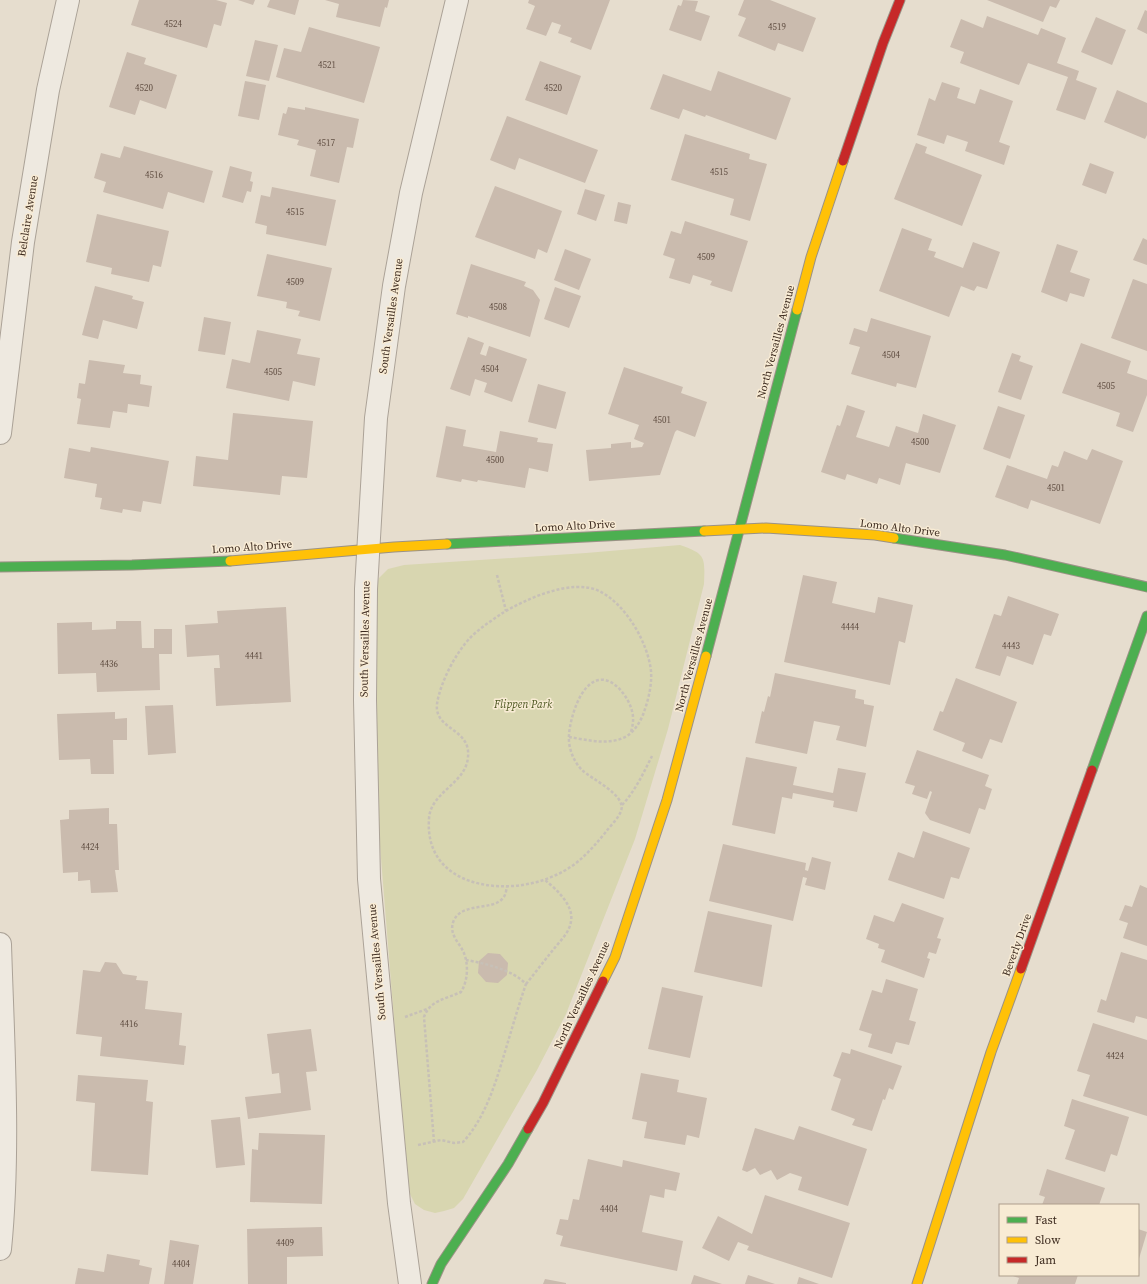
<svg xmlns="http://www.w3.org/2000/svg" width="1147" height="1284" viewBox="0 0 1147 1284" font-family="'Source Serif 4',serif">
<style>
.green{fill:#d8d6b0}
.building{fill:#cabbae}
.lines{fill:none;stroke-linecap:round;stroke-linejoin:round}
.street-casing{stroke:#aba297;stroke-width:24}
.fast-casing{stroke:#9b9286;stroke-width:11}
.slow-casing{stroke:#9b9286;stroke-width:11}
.jam-casing{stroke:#9b9286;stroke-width:11}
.path{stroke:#c7c0b7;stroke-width:2.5;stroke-dasharray:3 2;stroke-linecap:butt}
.street{stroke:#eee9e0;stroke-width:22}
.fast{stroke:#4caf50;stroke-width:9}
.slow{stroke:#ffc107;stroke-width:9}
.jam{stroke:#c62828;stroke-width:9}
.labels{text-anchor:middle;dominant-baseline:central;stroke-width:3;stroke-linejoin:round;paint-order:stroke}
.number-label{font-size:9px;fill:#604e42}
.street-label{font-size:11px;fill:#3c2a1e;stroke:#f8ebd4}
.park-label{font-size:11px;font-style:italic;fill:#4f5923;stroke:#f8ebd4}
</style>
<rect width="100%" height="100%" fill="#e6ddce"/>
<path class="green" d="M680,545C706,554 705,557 704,584L668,729L635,839L566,1014L537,1070L463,1199L454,1208L444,1211L435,1213L424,1210L415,1204L410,1194L407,1180L378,821L376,733V588L379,578L388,569L404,565L586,553Z"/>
<g class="building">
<polygon points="139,0 216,0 227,3 221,26 214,24 207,48 131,25"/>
<polygon points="238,0 255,0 253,5"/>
<polygon points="270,0 299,0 295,15 267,7"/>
<polygon points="325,0 389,0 387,8 385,7 380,27 336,17 339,4"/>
<polygon points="529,0 610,0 591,50 570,42 572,38 558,33 561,25 552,22 546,36 526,29 535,6 528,3"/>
<polygon points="683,0 698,1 695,11 710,16 701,41 669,30 678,5 681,6"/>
<polygon points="744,0 770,0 816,18 803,52 778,43 775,51 738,36 746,18 738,15"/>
<polygon points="987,0 1060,0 1056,8 1050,6 1043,22"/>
<polygon points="1145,10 1147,11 1147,34 1137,29"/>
<polygon points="987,16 1038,35 1041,28 1066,38 1057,63 1079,71 1076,80 1097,88 1085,120 1056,110 1068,77 1028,63 1019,85 960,63 964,52 950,47 961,19 983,28"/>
<polygon points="1096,17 1126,30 1112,65 1081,52"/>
<polygon points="309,27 380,47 364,103 276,77 284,48 301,52"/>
<polygon points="255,40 278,45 269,81 246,76"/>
<polygon points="127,52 146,58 144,64 177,75 166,109 140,100 135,115 109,107"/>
<polygon points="540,61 581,76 567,115 525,100"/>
<polygon points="718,71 791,98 776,140 706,115 705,117 683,109 679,119 650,109 663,74 711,91"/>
<polygon points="245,81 266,85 259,120 238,116"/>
<polygon points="942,82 960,88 957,98 975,104 980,89 1013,101 999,142 1010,146 1004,165 965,151 968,142 947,135 944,144 917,135 929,98 935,101"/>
<polygon points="1117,90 1147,103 1147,135 1145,139 1104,122"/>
<polygon points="288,107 305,110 305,107 359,119 353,148 347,147 339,183 310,176 316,150 297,145 299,140 278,135 283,113 286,114"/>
<polygon points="507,116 598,150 585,183 519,158 515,170 490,160"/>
<polygon points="685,134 750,154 749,159 767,164 750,221 730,215 734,199 671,180"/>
<polygon points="916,143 927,147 925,153 982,175 962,226 894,199"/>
<polygon points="124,146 213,171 204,203 168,192 163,209 103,192 106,182 94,178 101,153 120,158"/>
<polygon points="1090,163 1114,172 1106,194 1082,185"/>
<polygon points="230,166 252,172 250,181 253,182 251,192 247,191 243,203 222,197"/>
<polygon points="495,186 562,211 547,253 538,249 535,259 475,237"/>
<polygon points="272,187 336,200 326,246 266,234 267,226 255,223 261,195 270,197"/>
<polygon points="585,189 605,195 596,221 577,214"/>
<polygon points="618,202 631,205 627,224 614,221"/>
<polygon points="97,214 169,231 161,267 153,265 149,282 111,274 112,268 86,262"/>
<polygon points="685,221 748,241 732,292 710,285 712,281 693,275 690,284 669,278 675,259 663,255 671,231 681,234"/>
<polygon points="902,228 932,239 928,250 936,252 934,257 963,268 973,242 1000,252 987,289 977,286 974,291 961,286 949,317 879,291"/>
<polygon points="1143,238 1147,240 1147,265 1133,260"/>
<polygon points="1057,244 1078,251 1070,272 1090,279 1084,297 1070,293 1067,302 1041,292"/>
<polygon points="565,249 591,259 579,290 554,280"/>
<polygon points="267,254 332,268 320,321 298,316 300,311 286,308 287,302 257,296"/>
<polygon points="471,264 526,282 524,286 533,290 540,300 530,337 468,316 468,318 456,314"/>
<polygon points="1133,279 1147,284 1147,351 1111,338"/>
<polygon points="95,286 133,296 132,299 144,302 137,329 103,320 98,339 82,335"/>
<polygon points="555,287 581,296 569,328 544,319"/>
<polygon points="204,317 231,322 225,355 198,351"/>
<polygon points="871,318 931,336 916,388 897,383 896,387 851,374 860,347 849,344 854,328 867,332"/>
<polygon points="257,330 301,339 297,354 320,358 315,386 293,381 289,401 226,388 232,359 250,363"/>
<polygon points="468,337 484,343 480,354 486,356 489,346 527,359 512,402 484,392 487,383 475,379 470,396 450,389"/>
<polygon points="1081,343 1131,361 1127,373 1147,380 1147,395 1133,432 1116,426 1120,413 1062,393"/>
<polygon points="1012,353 1021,356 1019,361 1033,366 1021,400 998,392"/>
<polygon points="89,360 125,365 123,373 141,375 140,384 152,386 149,407 128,404 127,413 113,411 110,428 77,424 81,399 77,398 79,383 85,384"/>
<polygon points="624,367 683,387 681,393 707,402 695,437 677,430 675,432 660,475 589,481 586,450 611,448 611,444 631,442 631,448 642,447 644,443 634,439 639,425 608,414"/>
<polygon points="538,384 566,392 556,429 528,422"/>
<polygon points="847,405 865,411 856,437 889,447 896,426 918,433 923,414 956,425 940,473 906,463 900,485 879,478 877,484 847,474 845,480 821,472 837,425 840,426"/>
<polygon points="998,406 1025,415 1010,459 983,449"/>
<polygon points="233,413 313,421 307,478 282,476 280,495 193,486 196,456 228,460"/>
<polygon points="446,426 466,430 463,446 496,452 500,431 538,438 537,442 553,444 548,472 529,468 525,488 478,480 477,482 462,479 461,482 436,477"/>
<polygon points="91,447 169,461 161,504 143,501 141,512 123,509 122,513 100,509 102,498 95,497 97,484 64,478 69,448 90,452"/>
<polygon points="1092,449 1123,461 1100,524 1031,500 1028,509 995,497 1007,465 1047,479 1052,465 1058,467 1064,451 1087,460"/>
<polygon points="803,575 837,582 832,603 875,613 878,597 913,605 905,643 899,641 890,685 784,662"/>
<polygon points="1008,596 1059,614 1051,636 1044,634 1033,665 1007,656 1000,676 975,668 994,614 1001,616"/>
<polygon points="286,607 291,702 216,706 214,668 220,668 219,655 187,657 185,625 218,623 217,611"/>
<polygon points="116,621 141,621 142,648 154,648 154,629 172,629 172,654 159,654 160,690 97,692 96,673 58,674 57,623 92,622 92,630 116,629"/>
<polygon points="775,673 856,690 855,698 864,700 864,704 874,706 866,747 836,740 840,726 814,721 807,754 755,743 762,711 764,712 768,696 770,697"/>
<polygon points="956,678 1017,702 1002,743 990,739 982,759 962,751 965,743 933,730 940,711 943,712"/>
<polygon points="173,705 176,753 148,755 145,706"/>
<polygon points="115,712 115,719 127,718 127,740 113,740 114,774 91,774 90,759 59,760 57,714"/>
<polygon points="917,750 989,775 985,786 992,789 985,810 979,808 970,834 930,820 925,813 932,792 930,791 927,799 912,794 915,786 905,783"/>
<polygon points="746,757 797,767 793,785 833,793 838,768 866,773 857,812 833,807 834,801 793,793 792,799 782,797 775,834 732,825"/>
<polygon points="109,808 109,824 117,824 119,870 115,870 118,892 91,893 90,880 78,881 78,872 63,873 60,820 69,819 69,810"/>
<polygon points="923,831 970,848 959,879 951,877 944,899 888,880 898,852 914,858"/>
<polygon points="723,844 806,863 805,870 808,871 812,857 831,862 825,890 805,885 807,878 803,877 793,921 709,901"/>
<polygon points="1140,885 1147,888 1147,946 1123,938 1128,923 1119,920 1125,905 1132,907"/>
<polygon points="902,903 944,918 937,938 941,939 936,954 929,952 927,958 930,959 924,978 881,962 885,950 878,948 879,944 866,939 874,915 894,922"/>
<polygon points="708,911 772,925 762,987 694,972"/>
<polygon points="1121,952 1147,960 1147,1019 1136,1016 1134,1023 1097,1012 1101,999 1106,1001"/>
<polygon points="488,953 500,954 508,963 507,975 498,983 486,982 478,973 479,961"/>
<polygon points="105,962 116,963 123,974 137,976 136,980 148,981 145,1009 182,1013 179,1045 186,1046 184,1065 100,1056 102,1037 76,1034 83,970 100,972"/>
<polygon points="886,979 918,989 909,1020 916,1022 909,1045 896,1042 892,1054 868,1047 872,1034 859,1030 872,990 882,993"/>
<polygon points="662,987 703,996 690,1058 648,1049"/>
<polygon points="1093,1023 1147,1040 1147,1116 1083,1096 1090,1075 1077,1071"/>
<polygon points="311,1029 317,1071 306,1072 311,1110 248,1119 245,1097 281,1093 279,1073 272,1074 267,1034"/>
<polygon points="851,1049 902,1066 893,1090 889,1088 885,1100 883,1099 872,1131 852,1125 855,1119 831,1110 841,1079 833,1076 842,1052 850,1054"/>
<polygon points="641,1073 679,1080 677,1092 707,1098 699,1138 687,1135 685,1145 644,1138 647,1122 632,1119"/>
<polygon points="78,1075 148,1080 146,1101 153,1102 148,1175 91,1171 95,1103 76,1101"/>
<polygon points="1072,1099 1129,1117 1117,1156 1111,1154 1105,1172 1065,1159 1075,1130 1064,1126"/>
<polygon points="240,1117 245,1165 216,1168 211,1120"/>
<polygon points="799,1126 867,1149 848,1206 798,1190 802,1177 790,1173 777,1180 771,1170 760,1175 755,1168 747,1172 742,1170 755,1128 794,1140"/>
<polygon points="259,1133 325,1135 322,1204 250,1202 252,1149 258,1150"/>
<polygon points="588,1159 622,1167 623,1160 680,1173 676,1191 665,1189 664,1198 650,1195 642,1232 683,1241 677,1271 560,1246 563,1236 556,1234 560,1219 568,1220 573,1199 579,1200"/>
<polygon points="1047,1169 1105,1188 1099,1205 1042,1205 1045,1197 1039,1195"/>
<polygon points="765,1195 850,1223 832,1278 747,1250 749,1246 738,1242 729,1261 702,1248 718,1216 752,1234"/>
<polygon points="322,1227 323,1256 287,1257 287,1284 248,1284 247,1229"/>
<polygon points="1138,1229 1147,1232 1138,1262"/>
<polygon points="170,1240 199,1245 193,1284 164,1284"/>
<polygon points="107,1254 140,1260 139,1265 152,1268 149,1284 75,1284 78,1268 104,1272"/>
<polygon points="694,1275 722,1284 691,1284"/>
<polygon points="748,1275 775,1284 745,1284"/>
<polygon points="1010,1275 1078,1275 1075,1284 1017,1284 1019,1278"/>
<polygon points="799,1277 819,1284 797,1284"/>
<polygon points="545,1279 566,1283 566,1284 543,1284"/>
</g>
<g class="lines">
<g class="street-casing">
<g id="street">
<polyline points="0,433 23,242 48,90 68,0"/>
<path d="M0,944C3,1045 10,1148 0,1249"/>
<polyline points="410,1284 399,1203 369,879 365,700 366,589 376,418 394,286 411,193 457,0"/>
</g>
</g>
<g class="fast-casing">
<g id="fast">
<polyline points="894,538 1005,555 1147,587"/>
<polyline points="447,544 704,531"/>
<polyline points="0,567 132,565 230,561"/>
<polyline points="706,656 797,310"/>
<polyline points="1092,770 1147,616"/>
<polyline points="432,1284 441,1264 508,1164 528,1129"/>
</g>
</g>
<g class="slow-casing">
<g id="slow">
<polyline points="797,310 811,257 843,161"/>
<polyline points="704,531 766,528 875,535 894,538"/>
<polyline points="230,561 394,547 447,544"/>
<polyline points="603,981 615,957 667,800 706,656"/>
<polyline points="917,1284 991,1052 1021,969"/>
</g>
</g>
<g class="jam-casing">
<g id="jam">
<polyline points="843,161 883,43 900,0"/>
<polyline points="1021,969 1092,770"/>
<polyline points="528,1129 543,1103 603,981"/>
</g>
</g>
<g class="path">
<polyline points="497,575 506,611"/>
<path d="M569,737C587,740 610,746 627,736C636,730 642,719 645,709C649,697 652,684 651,671C648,643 626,604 599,591C572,578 525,599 501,614C491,621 480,628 471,637C456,652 440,683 437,704C434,730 471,728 468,757C466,784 430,792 429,819C424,889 508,898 556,875C578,865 590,851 605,833C610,826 618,819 621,811C627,795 591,779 582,770C573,761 568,747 569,735C570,719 580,683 599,680C614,677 629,698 632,711C634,718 633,725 631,732"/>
<path d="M622,805C635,791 643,774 652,756"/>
<path d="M526,984C535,973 544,961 553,950C560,941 570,932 571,921C574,905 556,889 545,880"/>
<polyline points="405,1017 427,1009"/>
<path d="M434,1142L424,1017C430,1000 446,999 461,992C468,981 469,963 463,951C458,941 448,933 454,920C463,902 493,911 503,898C506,895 506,890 507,887"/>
<path d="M418,1145L441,1140L454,1143L463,1142C487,1116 497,1078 507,1045C513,1025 519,1004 526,984C513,970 484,963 466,960"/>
</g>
<use href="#street" class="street"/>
<use href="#fast" class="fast"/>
<use href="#slow" class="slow"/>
<use href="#jam" class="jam"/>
</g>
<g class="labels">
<g class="number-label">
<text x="173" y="24">4524</text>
<text x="777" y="27">4519</text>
<text x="327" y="65">4521</text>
<text x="144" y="88">4520</text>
<text x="553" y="88">4520</text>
<text x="326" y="143">4517</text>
<text x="719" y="172">4515</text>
<text x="154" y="175">4516</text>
<text x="295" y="212">4515</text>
<text x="706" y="257">4509</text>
<text x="295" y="282">4509</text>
<text x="498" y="307">4508</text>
<text x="891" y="355">4504</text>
<text x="490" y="369">4504</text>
<text x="273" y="372">4505</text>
<text x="1106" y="386">4505</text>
<text x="662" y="420">4501</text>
<text x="920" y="442">4500</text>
<text x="495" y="460">4500</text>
<text x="1056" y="488">4501</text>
<text x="850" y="627">4444</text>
<text x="1011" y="646">4443</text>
<text x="254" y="656">4441</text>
<text x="109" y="664">4436</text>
<text x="90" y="847">4424</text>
<text x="129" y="1024">4416</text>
<text x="1115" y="1056">4424</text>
<text x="609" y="1209">4404</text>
<text x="285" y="1243">4409</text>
<text x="181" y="1264">4404</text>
</g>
<g class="street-label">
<text transform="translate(28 216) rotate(-81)">Belclaire Avenue</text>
<text transform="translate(391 316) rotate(-82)">South Versailles Avenue</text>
<text transform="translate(776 342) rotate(-75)">North Versailles Avenue</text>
<text transform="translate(575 526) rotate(-3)">Lomo Alto Drive</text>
<text transform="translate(900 528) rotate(7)">Lomo Alto Drive</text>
<text transform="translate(252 547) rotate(-4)">Lomo Alto Drive</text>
<text transform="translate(365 639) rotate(-89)">South Versailles Avenue</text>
<text transform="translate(694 655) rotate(-75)">North Versailles Avenue</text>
<text transform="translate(1017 945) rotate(-70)">Beverly Drive</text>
<text transform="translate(377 962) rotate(-95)">South Versailles Avenue</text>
<text transform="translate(582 995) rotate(-65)">North Versailles Avenue</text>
</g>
<g class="park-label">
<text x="523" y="704">Flippen Park</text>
</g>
</g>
<rect x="999" y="1204" width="140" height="72" fill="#f8ebd4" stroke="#ad9e8b"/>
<rect x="1007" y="1217" width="20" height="6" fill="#4caf50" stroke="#ad9e8b"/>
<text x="1035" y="1224" font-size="12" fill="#3c2a1e">Fast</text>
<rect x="1007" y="1237" width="20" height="6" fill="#ffc107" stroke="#ad9e8b"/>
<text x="1035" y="1244" font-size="12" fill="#3c2a1e">Slow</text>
<rect x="1007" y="1257" width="20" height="6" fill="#c62828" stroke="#ad9e8b"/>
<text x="1035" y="1264" font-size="12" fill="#3c2a1e">Jam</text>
</svg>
